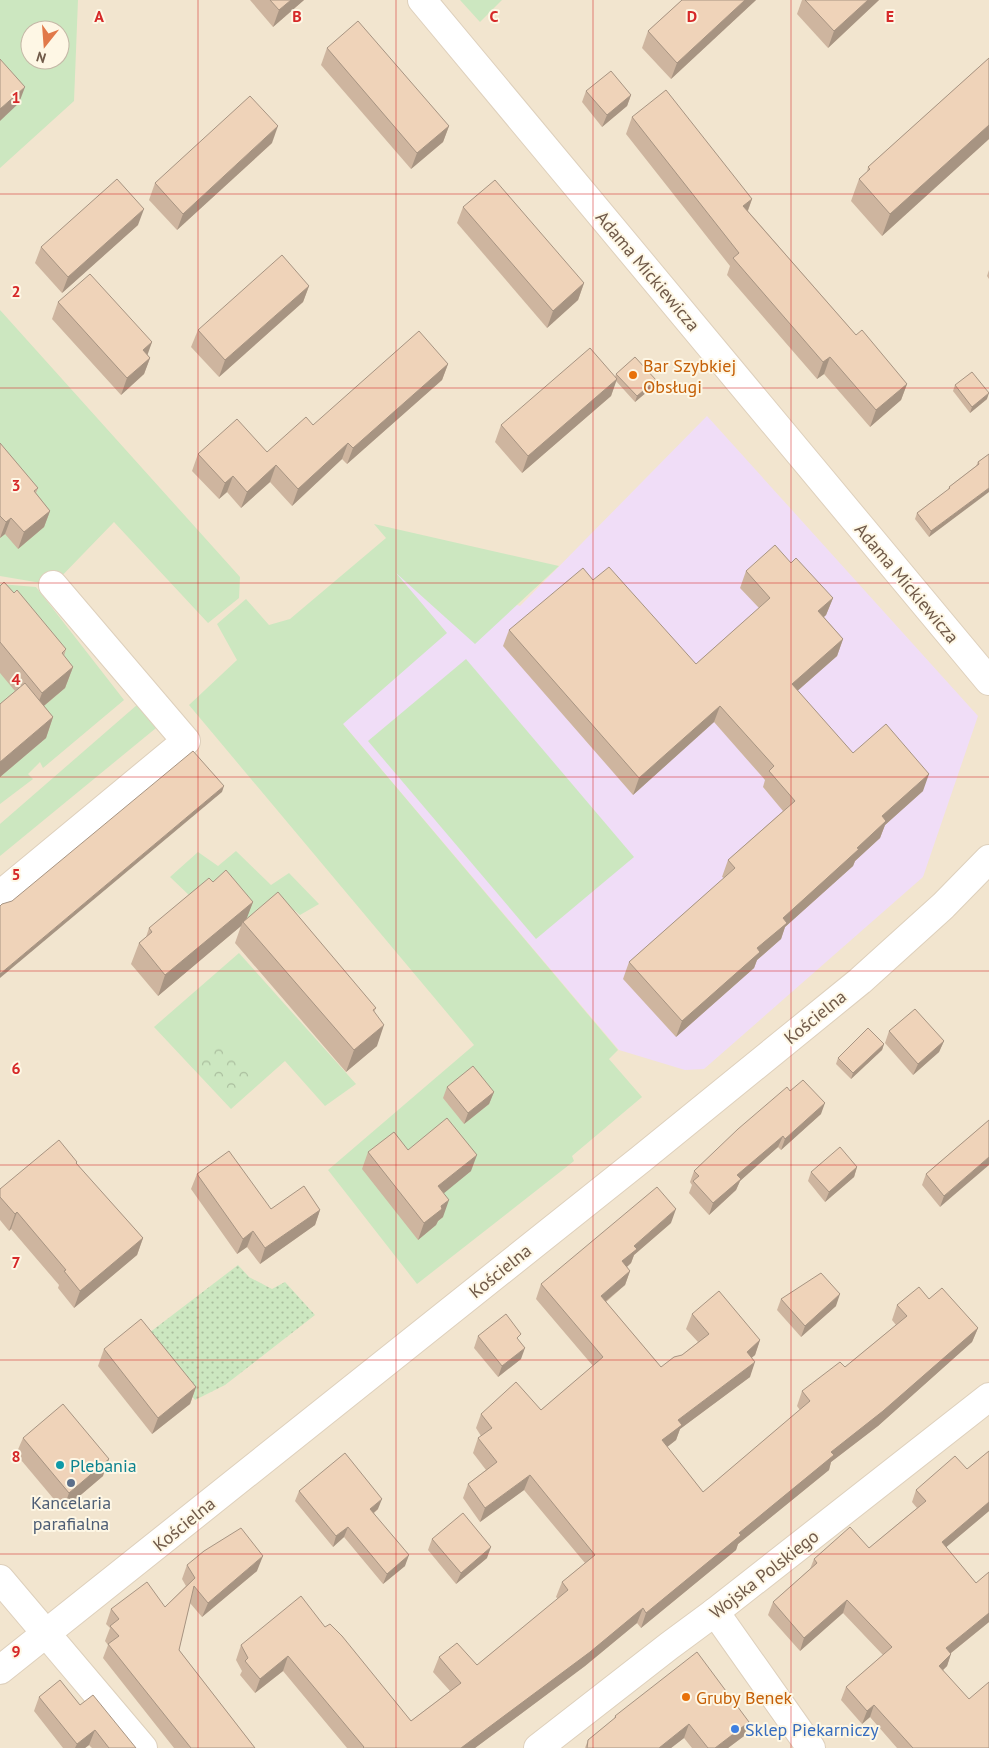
<svg xmlns="http://www.w3.org/2000/svg" width="989" height="1748" viewBox="0 0 989 1748" font-family="'PT Sans',sans-serif">
<style>
.residential{fill:#f2e5cf;fill-rule:evenodd}
.education{fill:#f0ddf7}
.grass{fill:#cce7c0;fill-rule:evenodd}
.park{fill:url(#park-crowns)}
.garden{fill:url(#garden-dots)}
.lines{fill:none;stroke-linecap:round;stroke-linejoin:round}
.minor-casing{stroke:#ded0bc;stroke-width:30}
.minor{stroke:#fff;stroke-width:28}
.wall{fill:#ceb59f}
.shaded-wall{fill:#a79482}
.building{fill:#efd3b9;stroke:#a79482}
.grid{fill:none;stroke:#d62828;stroke-width:1;stroke-opacity:0.55}
.food-dot{fill:#e8710a;stroke:#fef7e5;stroke-width:2}
.culture-dot{fill:#0f9aa8;stroke:#fef7e5;stroke-width:2}
.service-dot{fill:#5c6f8a;stroke:#fef7e5;stroke-width:2}
.shop-dot{fill:#3f7fe0;stroke:#fef7e5;stroke-width:2}
.labels{text-anchor:middle;dominant-baseline:central;stroke-width:4;stroke-linejoin:round;paint-order:stroke}
.street-label{font-size:18px;fill:#705a49;stroke:#fef7e5}
.food-label{font-size:18px;fill:#c56008;stroke:#fef7e5;text-anchor:start}
.culture-label{font-size:18px;fill:#0d838f;stroke:#fef7e5;text-anchor:start}
.service-label{font-size:18px;fill:#4e5e75;stroke:#fef7e5}
.shop-label{font-size:18px;fill:#366cbe;stroke:#fef7e5;text-anchor:start}
.grid-label{font-size:16px;text-anchor:middle;font-weight:bold;fill:#d62828;stroke:#fef7e5;stroke-width:4;stroke-linejoin:round;paint-order:stroke}
</style>
<defs>
<pattern id="park-crowns" width="20" height="18" patternUnits="userSpaceOnUse" patternTransform="scale(1.25)"><rect width="20" height="18" fill="#cce7c0"/><path d="M2 6a3 3 0 1 1 6 0M12 15a3 3 0 1 1 6 0" fill="none" stroke="#aabe9e"/></pattern>
<pattern id="garden-dots" width="8" height="8" patternUnits="userSpaceOnUse" patternTransform="scale(1.25)"><rect width="8" height="8" fill="#cce7c0"/><path d="M2 2h.1M6 6h.1" fill="none" stroke="#aabe9e" stroke-width="1.8" stroke-linecap="round"/></pattern>
</defs>
<rect width="100%" height="100%" fill="#fbf3e0"/>
<path class="residential" d="M0,0H989V1748H0ZM30,30H60V60H30Z"/>
<polygon class="education" points="707,416 978,716 923,877 704,1069 685,1070 619,1050 343,724 384,556 520,606"/>
<g class="grass">
<path d="M0,0H78L74,101L0,168ZM30,30H60V60H30Z"/>
<polygon points="460,0 502,0 480,22"/>
<polygon points="0,310 240,577 239,598 208,623 114,522 53,585 0,576"/>
<polygon points="374,524 559,566 475,644 396,573 447,633 343,724 618,1050 609,1059 642,1097 572,1156 574,1161 417,1284 328,1170 474,1045 189,705 237,660 217,624 246,599 269,625 290,619 386,538"/>
<polygon points="0,584 36,587 124,700 43,768 40,762 28,774 33,779 0,804"/>
<polygon points="466,659 634,857 536,939 368,741"/>
<polygon points="145,698 156,728 0,856 0,824"/>
<polygon points="236,851 271,885 289,873 319,904 300,915 294,910 251,930 192,898 170,877 198,852 218,866"/>
<polygon points="239,953 356,1084 325,1106 285,1061 231,1109 154,1027"/>
</g>
<polygon class="park" points="218,1039 252,1077 228,1098 194,1060"/>
<polygon class="garden" points="238,1265 249,1277 272,1289 285,1282 315,1315 225,1385 195,1400 145,1336"/>
<g class="lines">
<g class="minor-casing">
<g id="minor">
<polyline points="422,0 989,681"/>
<polyline points="0,895 186,741 53,585"/>
<polyline points="0,1579 143,1748"/>
<polyline points="715,1612 811,1748"/>
<polyline points="0,1670 641,1159 860,981 943,906 989,859"/>
<polyline points="538,1748 669,1646 715,1612 989,1397"/>
</g>
</g>
<use href="#minor" class="minor"/>
</g>
<g class="wall">
<polygon points="250,0 304,0 273,27"/>
<polygon points="682,0 756,0 671,79 642,48 648,31"/>
<polygon points="802,0 879,0 828,48 797,14"/>
<polygon points="327,48 449,126 443,142 411,169 321,65"/>
<polygon points="989,58 989,139 882,236 851,201 859,179 867,172 868,167"/>
<polygon points="586,91 631,95 627,106 602,127 582,102"/>
<polygon points="632,117 752,199 748,211 856,335 907,384 901,400 870,427 824,374 817,379 727,275 730,266 626,134"/>
<polygon points="272,143 177,230 149,200 155,183"/>
<polygon points="463,207 584,283 578,300 547,328 457,223"/>
<polygon points="138,225 62,293 35,263 41,247"/>
<polygon points="989,270 989,279 987,276"/>
<polygon points="309,286 303,302 219,377 191,347 198,330"/>
<polygon points="58,302 152,342 147,354 150,358 144,374 121,395 52,319"/>
<polygon points="448,364 442,380 347,464 342,459 292,506 270,482 241,508 227,492 219,499 192,471 198,454 267,452 313,425"/>
<polygon points="616,374 656,380 654,386 635,402 616,381 611,396 522,473 495,442 501,425 615,377"/>
<polygon points="955,385 987,399 970,413 953,391"/>
<polygon points="0,443 38,488 36,493 50,511 44,527 18,549 5,534 0,538"/>
<polygon points="989,454 929,537 915,519 917,513 948,490 949,487 976,466 978,462"/>
<polygon points="791,563 833,598 826,615 824,617 843,639 837,656 797,691 853,753 923,791 885,825 880,838 855,861 853,866 785,927 781,939 757,960 754,968 676,1037 623,979 629,962 724,878 722,877 728,860 783,811 763,787 765,780 714,722 633,795 503,646 509,630 593,580 696,664 759,608 740,588 746,571"/>
<polygon points="0,586 14,593 66,649 64,656 73,667 65,688 44,706 53,717 46,738 0,777 0,704 15,691 0,673"/>
<polygon points="213,882 253,902 246,919 376,1008 374,1012 377,1046 346,1072 235,943 241,926 158,996 131,964 139,943 146,937 149,928"/>
<polygon points="889,1031 944,1041 939,1052 913,1075 885,1043"/>
<polygon points="884,1044 882,1050 851,1079 836,1064 838,1058"/>
<polygon points="447,1087 494,1092 489,1104 464,1124 443,1098"/>
<polygon points="790,1091 821,1114 781,1150 778,1147 740,1181 736,1190 709,1215 689,1193 692,1185 690,1182 694,1171"/>
<polygon points="989,1120 940,1207 922,1185 926,1174"/>
<polygon points="408,1150 471,1171 443,1193 443,1217 438,1221 436,1225 418,1240 362,1169 368,1152"/>
<polygon points="76,1164 143,1238 137,1255 74,1308 58,1288 59,1285 11,1229 9,1231 0,1220 0,1189"/>
<polygon points="857,1167 854,1177 825,1202 808,1181 811,1172"/>
<polygon points="197,1174 271,1209 320,1210 315,1225 260,1264 247,1247 237,1254 191,1189"/>
<polygon points="671,1223 634,1255 631,1263 627,1267 630,1271 625,1285 606,1302 661,1367 682,1355 698,1342 686,1329 692,1314 760,1340 755,1355 751,1358 750,1377 680,1429 676,1440 667,1447 703,1492 800,1410 797,1406 802,1391 845,1367 896,1325 892,1320 897,1305 929,1299 978,1328 972,1342 878,1426 831,1462 829,1470 738,1544 736,1550 641,1628 637,1623 585,1666 475,1748 347,1748 283,1671 255,1693 240,1675 242,1671 236,1660 241,1645 325,1627 411,1721 450,1691 433,1672 439,1657 477,1665 558,1599 556,1597 562,1582 585,1563 524,1490 480,1522 463,1498 468,1484 486,1470 473,1453 478,1438 481,1436 476,1428 481,1414 541,1410 593,1366 536,1299 541,1284"/>
<polygon points="781,1299 836,1306 801,1337 777,1310"/>
<polygon points="478,1336 521,1359 498,1377 474,1348"/>
<polygon points="104,1349 196,1387 190,1404 152,1434 98,1366"/>
<polygon points="23,1438 103,1476 63,1510 16,1454"/>
<polygon points="989,1451 989,1511 946,1547 976,1583 989,1572 989,1622 951,1653 947,1666 943,1670 989,1748 897,1748 870,1717 862,1724 841,1700 846,1687 883,1655 843,1613 800,1651 768,1615 773,1602 810,1569 814,1559 869,1548 917,1508 912,1502 916,1490 967,1469"/>
<polygon points="299,1491 378,1509 374,1513 405,1566 383,1584 344,1537 333,1547 295,1501"/>
<polygon points="432,1539 487,1558 456,1584 428,1550"/>
<polygon points="187,1565 257,1571 202,1617 190,1603 179,1650 255,1748 174,1748 103,1658 108,1645 105,1641 110,1628 106,1624 111,1609 165,1607 186,1586 182,1579"/>
<polygon points="39,1697 80,1705 136,1748 92,1748 89,1745 85,1748 63,1748 34,1711"/>
<polygon points="615,1716 749,1722 744,1736 728,1748 692,1748 684,1738 671,1748 585,1748 588,1740 614,1719"/>
</g>
<g class="shaded-wall">
<polygon points="291,0 304,0 273,27 279,10"/>
<polygon points="745,0 756,0 671,79 677,63"/>
<polygon points="868,0 879,0 828,48 834,31"/>
<polygon points="25,87 19,103 0,121 0,109"/>
<polygon points="631,95 627,106 602,127 607,115"/>
<polygon points="989,125 989,139 882,236 890,214"/>
<polygon points="278,126 272,143 177,230 183,214"/>
<polygon points="449,126 443,142 411,169 417,153"/>
<polygon points="752,199 746,215 743,206"/>
<polygon points="144,209 138,225 62,293 68,277"/>
<polygon points="584,283 578,300 547,328 553,311"/>
<polygon points="309,286 303,302 219,377 225,360"/>
<polygon points="152,342 146,359 143,350"/>
<polygon points="830,357 824,374 817,379 823,362"/>
<polygon points="150,358 144,374 121,395 127,378"/>
<polygon points="448,364 442,380 347,464 353,448"/>
<polygon points="617,379 611,396 522,473 528,456"/>
<polygon points="656,380 654,386 635,402 637,396"/>
<polygon points="907,384 901,400 870,427 876,410"/>
<polygon points="989,393 987,399 970,413 972,407"/>
<polygon points="348,443 342,459 292,506 298,489"/>
<polygon points="276,465 270,482 241,508 247,492"/>
<polygon points="233,476 227,492 219,499 225,483"/>
<polygon points="989,488 989,492 929,537 931,531"/>
<polygon points="50,511 44,527 18,549 24,532"/>
<polygon points="11,518 5,534 0,538 6,522"/>
<polygon points="833,598 826,615 812,627 818,611"/>
<polygon points="843,639 837,656 786,701 792,684"/>
<polygon points="73,667 65,688 34,714 42,693"/>
<polygon points="720,706 714,722 633,795 639,778"/>
<polygon points="53,717 46,738 0,777 0,762"/>
<polygon points="929,774 923,791 885,825 880,838 855,861 853,866 785,927 781,939 757,960 754,968 676,1037 682,1021 757,948 783,918 857,848 882,816"/>
<polygon points="224,786 222,792 0,978 0,974"/>
<polygon points="253,902 245,923 243,922 241,926 158,996 165,975"/>
<polygon points="384,1025 377,1046 346,1072 354,1050"/>
<polygon points="944,1041 939,1052 913,1075 918,1064"/>
<polygon points="884,1044 882,1050 851,1079 853,1073"/>
<polygon points="494,1092 489,1104 464,1124 468,1113"/>
<polygon points="825,1103 821,1114 781,1150 785,1139"/>
<polygon points="783,1136 778,1147 740,1181 736,1190 709,1215 713,1203 737,1175"/>
<polygon points="477,1155 471,1171 432,1203 438,1186"/>
<polygon points="989,1157 989,1165 940,1207 944,1196"/>
<polygon points="857,1167 854,1177 825,1202 829,1192"/>
<polygon points="449,1200 443,1217 438,1221 436,1225 418,1240 424,1223 441,1206"/>
<polygon points="676,1209 671,1223 634,1255 631,1263 617,1276 622,1261 634,1246"/>
<polygon points="320,1210 315,1225 260,1264 265,1248"/>
<polygon points="17,1212 11,1229 9,1231 15,1214"/>
<polygon points="253,1231 247,1247 237,1254 243,1239"/>
<polygon points="143,1238 137,1255 74,1308 80,1291"/>
<polygon points="630,1271 625,1285 595,1310 601,1296"/>
<polygon points="840,1294 836,1306 801,1337 805,1326"/>
<polygon points="978,1328 972,1342 878,1426 831,1462 829,1470 738,1544 736,1550 641,1628 646,1613 831,1452"/>
<polygon points="760,1340 755,1355 741,1367 747,1352"/>
<polygon points="525,1348 521,1359 498,1377 502,1366"/>
<polygon points="755,1362 750,1377 680,1429 676,1440 657,1455 662,1440 678,1420"/>
<polygon points="196,1387 190,1404 152,1434 158,1418"/>
<polygon points="109,1459 103,1476 63,1510 69,1493"/>
<polygon points="530,1475 524,1490 480,1522 485,1508"/>
<polygon points="382,1499 378,1509 366,1519 370,1509"/>
<polygon points="989,1502 989,1511 937,1555 942,1542"/>
<polygon points="348,1527 344,1537 333,1547 336,1536"/>
<polygon points="491,1547 487,1558 456,1584 461,1573"/>
<polygon points="409,1555 405,1566 383,1584 387,1574"/>
<polygon points="263,1556 257,1571 202,1617 208,1603"/>
<polygon points="847,1600 843,1613 800,1651 804,1638"/>
<polygon points="643,1608 637,1623 585,1666 475,1748 461,1748"/>
<polygon points="989,1613 989,1622 941,1661 946,1648"/>
<polygon points="951,1654 947,1666 934,1679 939,1666"/>
<polygon points="288,1656 283,1671 255,1693 260,1679"/>
<polygon points="874,1705 870,1717 862,1724 867,1711"/>
<polygon points="749,1722 744,1736 728,1748 715,1748"/>
<polygon points="689,1724 684,1738 671,1748 659,1748"/>
<polygon points="95,1730 89,1745 85,1748 75,1748 77,1744"/>
</g>
<g class="building">
<polygon points="270,0 291,0 279,10"/>
<polygon points="682,0 745,0 677,63 648,31"/>
<polygon points="805,0 868,0 834,31"/>
<polygon points="358,21 449,126 417,153 327,48"/>
<polygon points="989,58 989,125 890,214 859,179 870,169 868,167"/>
<polygon points="0,59 25,87 0,109"/>
<polygon points="611,71 631,95 607,115 586,91"/>
<polygon points="666,90 752,199 743,206 856,335 862,330 907,384 876,410 830,357 823,362 733,258 739,253 632,117"/>
<polygon points="250,96 278,126 183,214 155,183"/>
<polygon points="117,179 144,209 68,277 41,247"/>
<polygon points="495,180 584,283 553,311 463,207"/>
<polygon points="282,255 309,286 225,360 198,330"/>
<polygon points="90,274 152,342 143,350 150,358 127,378 58,302"/>
<polygon points="419,331 448,364 353,448 348,443 298,489 276,465 247,492 233,476 225,483 198,454 237,419 267,452 306,417 313,425"/>
<polygon points="590,348 617,379 528,456 501,425"/>
<polygon points="635,357 656,380 637,396 616,374"/>
<polygon points="972,372 989,393 972,407 955,385"/>
<polygon points="0,443 38,488 34,491 50,511 24,532 11,518 6,522 0,516"/>
<polygon points="989,454 989,488 931,531 917,513 950,488 949,487 979,464 978,462"/>
<polygon points="775,545 791,563 796,558 833,598 818,611 843,639 792,684 853,753 886,724 929,774 882,816 886,821 857,848 859,849 783,918 787,923 757,948 760,952 682,1021 629,962 735,868 728,860 795,801 769,771 774,766 720,706 639,778 509,630 583,568 593,580 609,567 696,664 770,598 746,571"/>
<polygon points="4,582 14,593 17,590 66,649 62,653 73,667 42,693 0,642 0,586"/>
<polygon points="25,683 53,717 0,762 0,704"/>
<polygon points="193,751 224,786 0,974 0,906 2,904 12,901"/>
<polygon points="226,870 253,902 165,975 139,943 152,932 149,928 209,878 213,882"/>
<polygon points="278,892 376,1008 373,1010 384,1025 354,1050 243,922"/>
<polygon points="915,1009 944,1041 918,1064 889,1031"/>
<polygon points="868,1028 884,1044 853,1073 838,1058"/>
<polygon points="473,1066 494,1092 468,1113 447,1087"/>
<polygon points="803,1080 825,1103 785,1139 783,1136 737,1175 741,1179 713,1203 693,1181 699,1176 694,1171 738,1129 787,1087 790,1091"/>
<polygon points="447,1118 477,1155 438,1186 449,1200 441,1206 442,1209 424,1223 368,1152 394,1132 408,1150"/>
<polygon points="989,1120 989,1157 944,1196 926,1174"/>
<polygon points="59,1140 77,1162 76,1163 143,1238 80,1291 64,1271 66,1270 17,1212 15,1214 0,1197 0,1189"/>
<polygon points="840,1147 857,1167 829,1192 811,1172"/>
<polygon points="229,1151 271,1209 304,1186 320,1210 265,1248 253,1231 243,1239 197,1174"/>
<polygon points="657,1187 676,1209 634,1246 637,1249 622,1261 630,1271 601,1296 661,1367 674,1357 682,1355 709,1334 692,1314 719,1291 760,1340 747,1352 755,1362 678,1420 682,1425 662,1440 703,1492 810,1401 802,1391 840,1362 845,1367 907,1316 897,1305 919,1287 929,1299 942,1288 978,1328 883,1411 831,1452 834,1455 739,1533 741,1535 646,1613 643,1608 590,1652 461,1748 363,1748 364,1747 288,1656 260,1679 245,1661 248,1658 241,1645 301,1596 325,1627 330,1624 342,1636 411,1721 461,1683 439,1657 457,1643 477,1665 568,1590 562,1582 595,1555 530,1475 485,1508 468,1484 497,1462 478,1438 492,1428 481,1414 516,1382 541,1410 603,1357 541,1284"/>
<polygon points="821,1273 840,1294 805,1326 781,1299"/>
<polygon points="506,1314 521,1334 517,1338 525,1348 502,1366 478,1336"/>
<polygon points="141,1319 196,1387 158,1418 104,1349"/>
<polygon points="63,1404 109,1459 69,1493 23,1438"/>
<polygon points="989,1451 989,1502 942,1542 976,1583 989,1572 989,1613 946,1648 951,1654 939,1666 969,1699 989,1682 989,1748 913,1748 874,1705 867,1711 846,1687 892,1647 847,1600 804,1638 773,1602 817,1563 814,1559 850,1527 869,1548 926,1501 916,1490 955,1456 967,1469"/>
<polygon points="345,1453 382,1499 370,1509 409,1555 387,1574 348,1527 336,1536 299,1491"/>
<polygon points="463,1513 491,1547 461,1573 432,1539"/>
<polygon points="241,1528 263,1556 208,1603 194,1586 179,1650 255,1748 191,1748 108,1644 119,1636 110,1626 119,1619 111,1609 147,1582 165,1607 195,1578 187,1565 204,1551"/>
<polygon points="697,1652 749,1722 715,1748 708,1748 689,1724 659,1748 587,1748 588,1740 616,1717 615,1716"/>
<polygon points="60,1680 80,1705 93,1695 136,1748 109,1748 95,1730 77,1744 39,1697"/>
</g>
<path class="grid" d="M198,0V1748M396,0V1748M593,0V1748M791,0V1748M0,194H989M0,388H989M0,583H989M0,777H989M0,971H989M0,1165H989M0,1360H989M0,1554H989"/>
<g class="food-dot">
<circle cx="633" cy="375" r="5"/>
<circle cx="686" cy="1697" r="5"/>
</g>
<circle class="culture-dot" cx="60" cy="1465" r="5"/>
<circle class="service-dot" cx="71" cy="1483" r="5"/>
<circle class="shop-dot" cx="735" cy="1729" r="5"/>
<g class="labels">
<g class="street-label">
<text transform="translate(648 271) rotate(50)">Adama Mickiewicza</text>
<text transform="translate(907 583) rotate(50)">Adama Mickiewicza</text>
<text transform="translate(815 1017) rotate(-39)">Kościelna</text>
<text transform="translate(500 1271) rotate(-39)">Kościelna</text>
<text transform="translate(184 1524) rotate(-39)">Kościelna</text>
<text transform="translate(764 1574) rotate(-38)">Wojska Polskiego</text>
</g>
<g class="food-label">
<text x="643" y="365">Bar Szybkiej<tspan x="643" dy="21">Obsługi</tspan></text>
<text x="696" y="1697">Gruby Benek</text>
</g>
<g class="culture-label">
<text x="70" y="1465">Plebania</text>
</g>
<g class="service-label">
<text x="71" y="1502">Kancelaria<tspan x="71" dy="21">parafialna</tspan></text>
</g>
<g class="shop-label">
<text x="745" y="1729">Sklep Piekarniczy</text>
</g>
</g>
<g class="grid-label">
<text x="99" y="22">A</text>
<text x="297" y="22">B</text>
<text x="494" y="22">C</text>
<text x="692" y="22">D</text>
<text x="890" y="22">E</text>
<text x="16" y="103">1</text>
<text x="16" y="297">2</text>
<text x="16" y="491">3</text>
<text x="16" y="685">4</text>
<text x="16" y="880">5</text>
<text x="16" y="1074">6</text>
<text x="16" y="1268">7</text>
<text x="16" y="1462">8</text>
<text x="16" y="1657">9</text>
</g>
<g transform="translate(45 45) rotate(197)"><circle r="24" fill="#fef7e5" stroke="#c5b8a7"/>
<path d="M0-4L9 19L0 12L-9 19Z" fill="#e17949"/>
<text y="-8" font-size="14" font-weight="bold" text-anchor="middle" fill="#705a49">N</text>
</g>
</svg>
